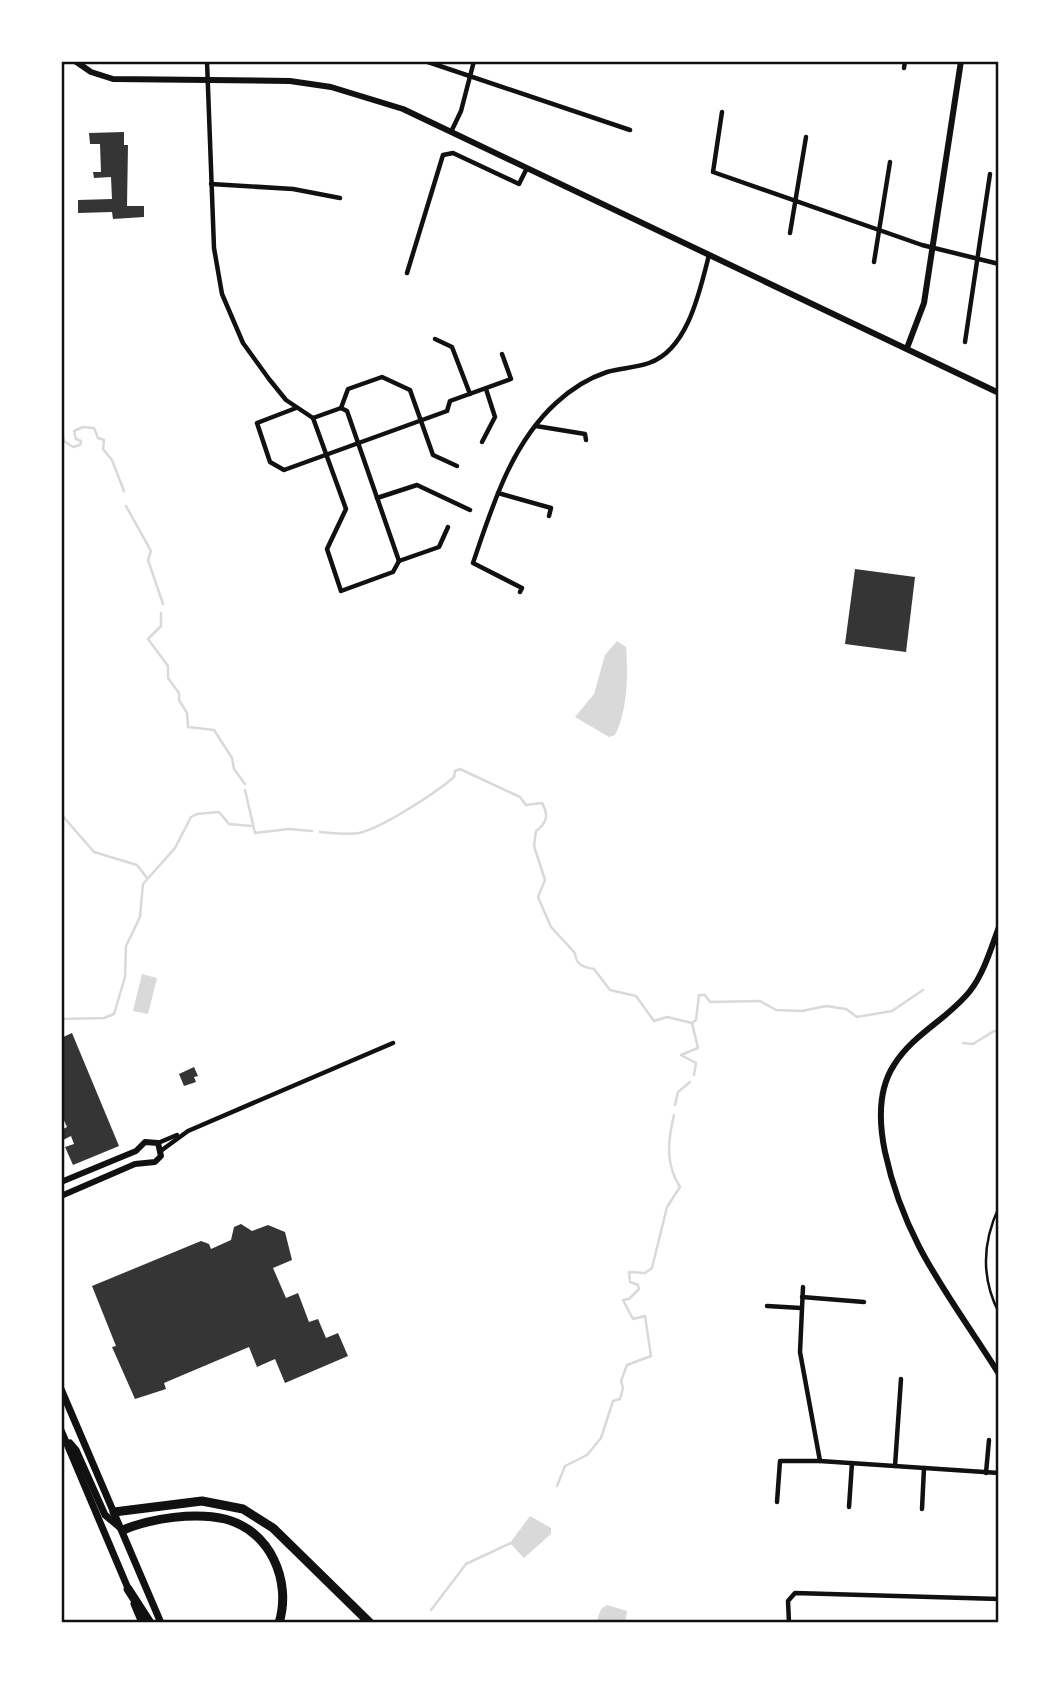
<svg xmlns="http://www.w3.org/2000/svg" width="1060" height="1684" viewBox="0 0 1060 1684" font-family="'Fira Sans',sans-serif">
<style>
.water{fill:#d9d9d9}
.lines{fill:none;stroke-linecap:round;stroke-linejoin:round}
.stream{stroke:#d9d9d9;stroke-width:2.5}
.building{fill:#353535}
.service{stroke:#111;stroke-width:2.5}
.minor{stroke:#111;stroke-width:4.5}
.tertiary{stroke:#111;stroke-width:6}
.secondary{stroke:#111;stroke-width:7}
.motorway{stroke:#111;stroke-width:9}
.neatline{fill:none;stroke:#111;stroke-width:2.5}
</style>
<rect width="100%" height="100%" fill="#fff"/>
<g class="water">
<path d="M617,641L626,647C628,674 628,710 615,735L609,737L575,717L594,694L605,655Z"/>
<polygon points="142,974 157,978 148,1014 133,1011"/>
<polygon points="530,1516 551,1528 551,1534 524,1558 510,1543"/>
<polygon points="607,1605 627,1611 625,1623 596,1623 601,1609"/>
</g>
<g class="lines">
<g class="stream">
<polyline points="61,397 61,425"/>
<polyline points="62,433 64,441 73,447 80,445 81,441 76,439 74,431 83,427 94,428 98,438 104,440 103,449 112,460 124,491"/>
<polyline points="126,506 151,551 148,560 163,604"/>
<polyline points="161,613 161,626 148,639 168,666 168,678 179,693 179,700 187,713 188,727 214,730 232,758 234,769 245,784"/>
<polyline points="245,790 255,833 289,829 312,831"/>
<polyline points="61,814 94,852 137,865 147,878"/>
<path d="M320,832C333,833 346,835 359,833C382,828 437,792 454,777L455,771L460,769L520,797L526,805L542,803C549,815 547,823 536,831L534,846L545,880L538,897L551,927L575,953C576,965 583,967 594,969L610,990L636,996L654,1021L667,1017L692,1023L696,1020L699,995H705L710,1002L760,1001L776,1010L802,1011L826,1006L846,1009L857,1017L892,1011L923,990"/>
<polyline points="61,1019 104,1018 114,1014 125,977 126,946 140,917 143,884 175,848 191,817 197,814 219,812 229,824 251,826"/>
<polyline points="692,1023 698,1048 681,1055 696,1063 694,1075"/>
<polyline points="963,1043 973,1044 994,1031 999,1032"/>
<polyline points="675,1105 678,1092 690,1082"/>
<path d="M557,1486L565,1466L587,1455L601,1438L613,1401L620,1399L623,1388L621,1381L627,1365L651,1356L645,1316L633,1319L623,1300L629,1299L639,1289L638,1285L630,1282L629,1272L645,1273L652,1268L667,1207L680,1187C665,1164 668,1140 674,1115"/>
<polyline points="431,1610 466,1564 511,1543"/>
</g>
</g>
<g class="building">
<polygon points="124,132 124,145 128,145 127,206 144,206 144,217 113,219 112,212 78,213 78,200 112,199 111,177 94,178 93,172 101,172 100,144 90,144 89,133"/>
<polygon points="855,569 915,577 906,652 845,644"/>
<polygon points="72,1033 119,1146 73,1165 65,1147 74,1144 71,1136 61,1141 61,1130 67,1127 61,1114 61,1038"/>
<polygon points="194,1067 198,1076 194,1077 196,1082 184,1086 179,1074"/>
<polygon points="241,1224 252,1231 268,1225 285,1232 292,1260 273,1268 286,1298 298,1293 309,1322 318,1319 326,1338 338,1333 348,1356 285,1383 275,1359 257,1367 249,1347 164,1383 166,1389 135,1399 112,1347 116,1346 92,1286 201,1241 209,1244 211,1249 231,1240 234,1227"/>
</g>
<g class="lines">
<path class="service" d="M999,1313C981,1278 982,1243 999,1207"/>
<g class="minor">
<polyline points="207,61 214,248 222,294 243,343 269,379 286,400 313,418 346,509 327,549 341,591 393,572 399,561"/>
<polyline points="425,61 630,130"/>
<polyline points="904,68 905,61"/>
<polyline points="722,112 713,172 922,245 999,264"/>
<polyline points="451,132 461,111 474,61"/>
<polyline points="211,184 293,189 340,198"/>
<polyline points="790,233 806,137"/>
<polyline points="874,262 890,162"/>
<polyline points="407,273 443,155 453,153 519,184 527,168"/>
<polyline points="435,339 452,347 470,394"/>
<polyline points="965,342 990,174"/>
<polyline points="296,408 257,423 270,462 284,470 447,411 450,401 511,379 502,354"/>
<polyline points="341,408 348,389 382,377 410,390 433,455 457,466"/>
<polyline points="313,418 341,408 347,411 399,561"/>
<polyline points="536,426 585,434 586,440"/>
<polyline points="482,442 495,417 486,389"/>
<polyline points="498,493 551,508 549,516"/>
<polyline points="377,498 417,485 470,510"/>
<polyline points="399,561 439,547 448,527"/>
<path d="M520,592L522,588L473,563C492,507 511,444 556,403C570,390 589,378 607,372C620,368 635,368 649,363C688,350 700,290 709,255"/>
<polyline points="158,1143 177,1135"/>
<polyline points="162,1150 188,1131 393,1043"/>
<polyline points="803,1287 800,1352 820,1461"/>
<polyline points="802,1297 864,1302"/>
<polyline points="767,1306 801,1308"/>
<polyline points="895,1466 901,1379"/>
<polyline points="986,1473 989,1440"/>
<polyline points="777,1502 780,1461 820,1461 999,1473"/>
<polyline points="849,1507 852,1463"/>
<polyline points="922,1509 924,1468"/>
<polyline points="789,1623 788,1601 795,1593 999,1599"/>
</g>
<g class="tertiary">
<polyline points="75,61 91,72 113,79 290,81 331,87 403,109 999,393"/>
<polyline points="907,348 924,303 961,61"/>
<path d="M999,927C991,948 984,973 970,991C948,1019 913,1034 894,1065C877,1091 879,1123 885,1152C905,1245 951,1297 999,1374"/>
<polyline points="61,1182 136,1151 145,1142 158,1143 161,1156 155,1162 135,1164 61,1196"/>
</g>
<g class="secondary">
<polyline points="61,1389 161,1623"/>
<polyline points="61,1430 130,1593"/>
<polyline points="70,1443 76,1450 105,1515 123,1530"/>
<polyline points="134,1604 142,1623"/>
</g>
<g class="motorway">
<polyline points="114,1512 202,1501 243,1509 273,1528 370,1623"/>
<path d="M123,1530C151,1518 196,1512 225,1519C270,1530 292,1581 279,1623"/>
<polyline points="128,1589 150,1623"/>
</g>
</g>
<rect width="1060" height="1684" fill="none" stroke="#ffffff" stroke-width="126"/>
<rect x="63" y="63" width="934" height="1558" class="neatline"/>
</svg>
